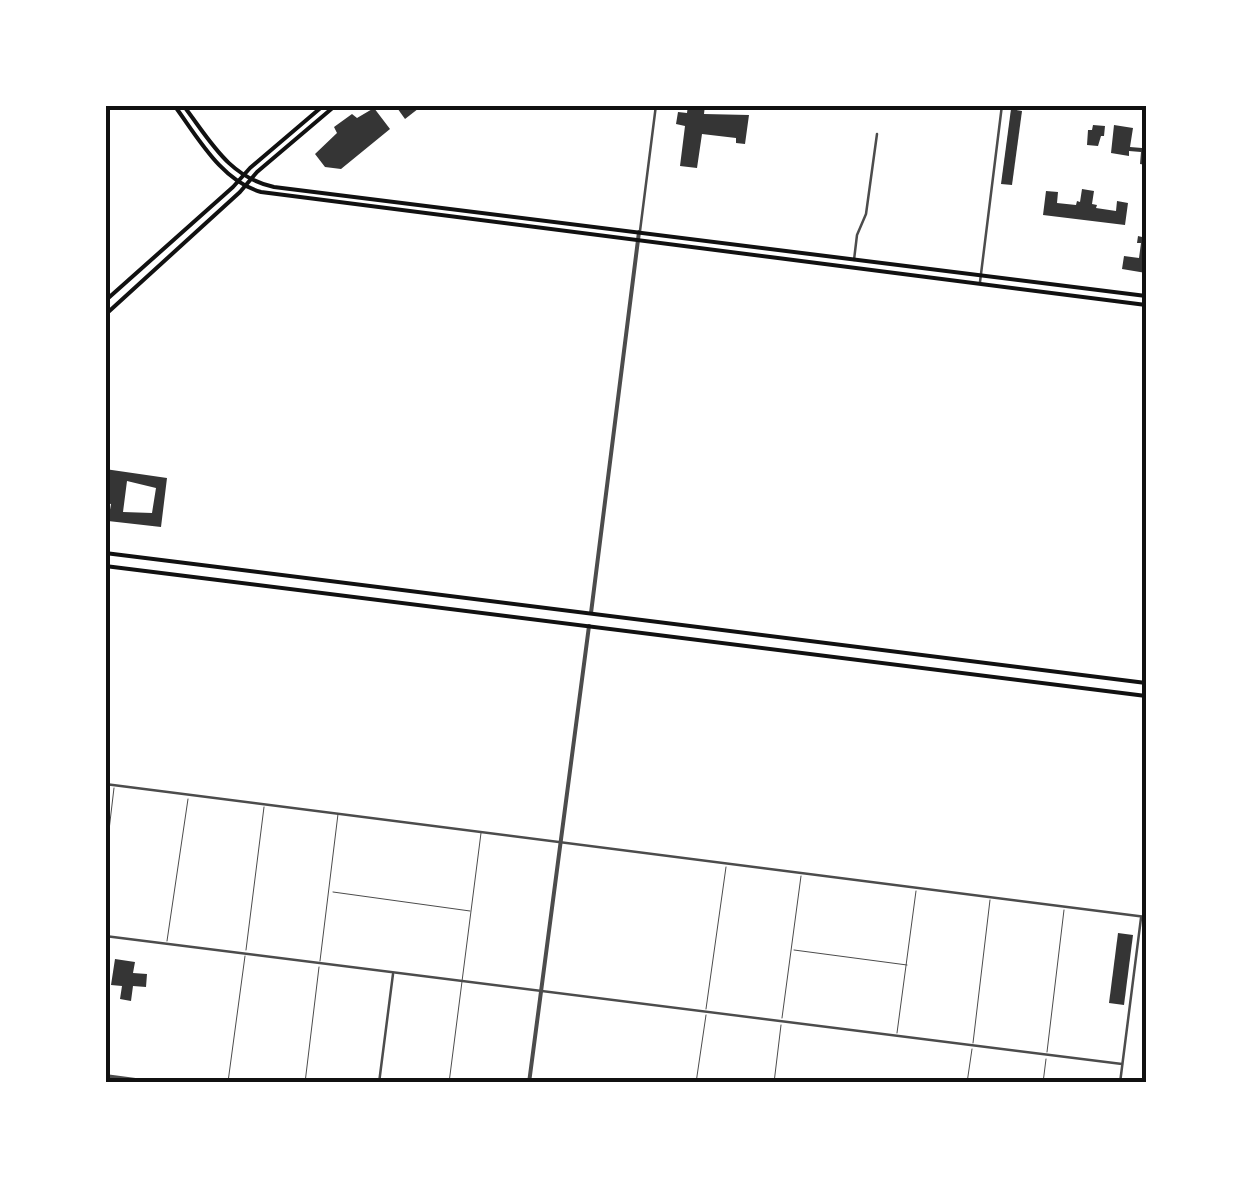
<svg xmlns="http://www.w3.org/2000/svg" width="1251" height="1188" viewBox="0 0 1251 1188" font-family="'PT Sans Narrow',sans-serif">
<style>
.building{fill:#353535;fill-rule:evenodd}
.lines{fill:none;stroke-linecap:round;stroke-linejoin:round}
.service{stroke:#4c4c4c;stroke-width:1}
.minor{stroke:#4c4c4c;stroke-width:2.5}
.tertiary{stroke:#4c4c4c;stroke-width:4}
.secondary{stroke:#111;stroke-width:4}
.primary{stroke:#111;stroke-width:4}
.neatline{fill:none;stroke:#111;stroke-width:4}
</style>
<rect width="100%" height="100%" fill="#fff"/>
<g class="building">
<polygon points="395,105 423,105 405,119"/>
<polygon points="688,105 705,105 704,114 749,115 745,144 736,143 736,138 702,134 697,168 680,166 685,126 676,124 678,112 687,113"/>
<polygon points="374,108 390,129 341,169 325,167 315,154 337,133 334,127 352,114 357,118"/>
<polygon points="1011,109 1022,111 1012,185 1001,184"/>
<polygon points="1093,125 1105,126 1104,136 1101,136 1098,146 1087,145 1088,130 1092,130"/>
<polygon points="1114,125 1133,128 1130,147 1142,148 1143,144 1146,144 1146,165 1140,164 1141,152 1129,151 1129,156 1111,153"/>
<polygon points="1082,189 1094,191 1092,204 1097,205 1096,208 1116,211 1117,201 1128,203 1125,225 1043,215 1046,191 1058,192 1057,203 1076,205 1077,201 1080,202"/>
<polygon points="1138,236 1146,238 1146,273 1122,269 1124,256 1139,258 1141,243 1137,243"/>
<path d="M105,469L167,478L161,527L108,521L111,504L105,503ZM127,481L156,488L152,513L123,512Z"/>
<polygon points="1118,933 1133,935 1124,1005 1109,1003"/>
<polygon points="115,959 135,962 133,973 147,974 146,987 133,986 131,1001 120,999 122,986 111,985"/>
</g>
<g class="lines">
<g class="service">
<polyline points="105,864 114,788"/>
<polyline points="333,892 470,911"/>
<polyline points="167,941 188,799"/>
<polyline points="246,950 264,807"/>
<polyline points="794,950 907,965"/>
<polyline points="320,961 338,814"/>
<polyline points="706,1009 726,867"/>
<polyline points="782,1018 801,876"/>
<polyline points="897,1033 916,891"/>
<polyline points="973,1043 990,900"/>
<polyline points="1047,1052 1064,910"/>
<polyline points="228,1082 245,956"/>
<polyline points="305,1083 319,967"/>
<polyline points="449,1083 481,833"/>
<polyline points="696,1083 706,1015"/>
<polyline points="774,1083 781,1025"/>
<polyline points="967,1083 972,1049"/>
<polyline points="1043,1083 1046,1059"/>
</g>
<g class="minor">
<polyline points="640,231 656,105"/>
<polyline points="854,260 857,235 866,214 877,134"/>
<polyline points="980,282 1002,105"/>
<polyline points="105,784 1146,917"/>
<polyline points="105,936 1122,1064"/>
<polyline points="379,1083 393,974"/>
<polyline points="1120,1083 1141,918"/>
</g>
<g class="tertiary">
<polyline points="591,613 639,232"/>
<polyline points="105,1076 158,1083"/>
<polyline points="529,1083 589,626"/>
</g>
<g class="secondary">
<polyline points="105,301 233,187 250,168 324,105"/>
<polyline points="105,315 240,192 257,172 336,105"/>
</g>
<g class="primary">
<path d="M174,105C197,136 221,181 261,192L1146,305"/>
<path d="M183,105C210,140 228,177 274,187L1146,296"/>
<polyline points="105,553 1146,683"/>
<polyline points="105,566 1146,696"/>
</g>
</g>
<rect width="1251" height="1188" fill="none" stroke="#ffffff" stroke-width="215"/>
<rect x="108" y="108" width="1036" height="972" class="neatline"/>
</svg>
